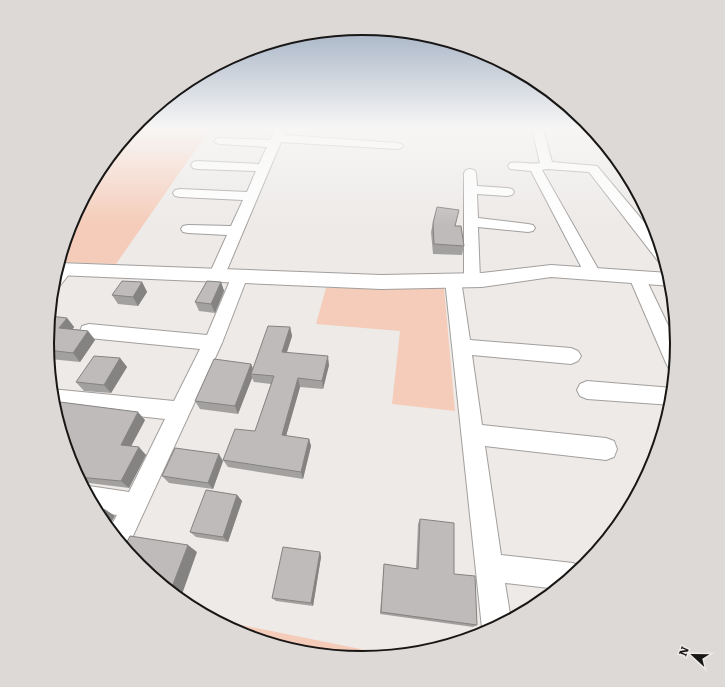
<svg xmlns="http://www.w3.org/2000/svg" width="725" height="687" viewBox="0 0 725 687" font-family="Literata,serif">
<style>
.green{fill:#f5ccb9}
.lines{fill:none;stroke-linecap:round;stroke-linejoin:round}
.minor-casing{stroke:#a29f9d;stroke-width:2}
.tertiary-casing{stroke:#a29f9d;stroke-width:2}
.minor{fill:#fff;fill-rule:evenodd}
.tertiary{fill:#fff;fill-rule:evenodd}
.wall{fill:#a3a1a0}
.shaded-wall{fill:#858382}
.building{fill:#bebbba;stroke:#858382}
.rim{fill:none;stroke:#181716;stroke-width:2}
</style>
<rect width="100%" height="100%" fill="#edeae8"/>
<g class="green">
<polygon points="132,129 210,129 116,264 59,262 71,223 100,168"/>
<polygon points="326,288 444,288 455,411 392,404 400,331 316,324"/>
<polygon points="212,619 395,656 362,659 301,653 242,635"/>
</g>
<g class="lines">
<g class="minor-casing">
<g id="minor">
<polygon points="275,129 286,129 284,135 397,143 401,144 403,146 401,148 397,149 281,142 224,277 222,281 216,283 210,281 208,277 227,235 188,233 183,232 181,229 183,226 188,225 231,226 243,200 180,197 175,196 173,193 175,190 180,189 247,192 256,171 197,169 193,168 191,165 193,162 197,161 259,164 267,147 220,144 216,143 214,141 216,139 220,138 270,140"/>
<path d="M532,129H543L552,162L597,166L660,241L666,262L658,261L589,172L547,169L542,170L601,274L599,278L593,280L587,278L531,171L510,169L508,166L510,163C520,161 530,165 540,163Z"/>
<polygon points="601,139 606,145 598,144 596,142"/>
<polygon points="623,166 628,174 622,174 618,170 620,167"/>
<polygon points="470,169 474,170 476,173 477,186 507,188 512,189 514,192 512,195 507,196 477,194 478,218 528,224 533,225 535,228 533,231 528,232 478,227 480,280 478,284 472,286 466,284 464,280 464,173 466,170"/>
<polygon points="65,264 71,265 73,269 59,287 52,289 58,267"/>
<polygon points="637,271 643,273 645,277 678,346 675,371 669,369 666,363 629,277 631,273"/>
<polygon points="239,272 245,274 247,278 222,343 126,551 109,530 117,515 96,512 84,488 89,486 129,492 165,419 54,407 51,389 174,401 200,349 89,338 82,336 80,331 82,326 89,324 207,335 231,278 233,274"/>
<polygon points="453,274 459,276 461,280 470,340 571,348 578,351 581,356 578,361 571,364 472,355 482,425 606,438 614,441 617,449 614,457 606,460 485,446 501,555 573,563 583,568 558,589 505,583 511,620 485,634 482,628 445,280 447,276"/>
<polygon points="587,381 673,388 672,405 587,399 580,396 577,390 580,384"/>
</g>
</g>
<g class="tertiary-casing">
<polygon id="tertiary" points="59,263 381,275 482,273 551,265 669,273 672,286 551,277 482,287 381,289 57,275 55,275"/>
</g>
<use href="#minor" class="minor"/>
<use href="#tertiary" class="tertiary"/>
</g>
<g class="wall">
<polygon points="433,223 455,226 464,246 462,255 433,254 431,232"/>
<polygon points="142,282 147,292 138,306 118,304 112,295"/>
<polygon points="221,282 224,291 215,313 199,311 195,302"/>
<polygon points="67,318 74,327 73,329 88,331 95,340 80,362 50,359 49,360 47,343"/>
<polygon points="290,327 292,336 287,352 329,365 323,389 300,387 286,436 309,439 311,446 303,479 228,467 223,460 255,431 271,384 254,382 252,378 238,414 200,409 195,401 251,364 253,368"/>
<polygon points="120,358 127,367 111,393 84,391 76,382"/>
<polygon points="145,420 131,446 146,455 129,488 81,482 71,464"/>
<polygon points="223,461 213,489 169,483 162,476"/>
<polygon points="237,495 242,501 228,542 196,537 190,532"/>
<polygon points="420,519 454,574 477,625 473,627 380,614 384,564 416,569 418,524"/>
<polygon points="320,552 321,557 313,606 276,601 272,598"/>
</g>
<g class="shaded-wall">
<polygon points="142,282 147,292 138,306 133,297"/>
<polygon points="221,282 224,291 215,313 211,304"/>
<polygon points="67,318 74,327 67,337 59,328"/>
<polygon points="290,327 292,336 284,361 282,352"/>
<polygon points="88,331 95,340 80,362 73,353"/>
<polygon points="328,356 329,365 323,389 322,381"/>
<polygon points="120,358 127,367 111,393 104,385"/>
<polygon points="251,364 254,372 251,374 252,378 238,414 235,406"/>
<polygon points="298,378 300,387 284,443 282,435"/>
<polygon points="138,412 145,420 128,452 121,445"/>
<polygon points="309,439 311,446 303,479 301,472"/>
<polygon points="139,447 146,455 129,488 121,481"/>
<polygon points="219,454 223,461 213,489 208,483"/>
<polygon points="237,495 242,501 228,542 223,537"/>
<polygon points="106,510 115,516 108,528 101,520"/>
<polygon points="188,545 197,552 180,600 170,592"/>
<polygon points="320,552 321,557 313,606 311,603"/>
</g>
<g class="building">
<polygon points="437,207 459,210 455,226 461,226 464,246 434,244 433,223"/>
<polygon points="122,281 142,282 133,297 112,295"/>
<polygon points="207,281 221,282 211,304 195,302"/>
<polygon points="50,316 67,318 59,328 88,331 73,353 48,350 47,343"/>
<polygon points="268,326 290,327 282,352 328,356 322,381 298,378 282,435 309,439 301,472 223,460 235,429 255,431 274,376 251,374"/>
<polygon points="94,356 120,358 104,385 76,382"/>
<polygon points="214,359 251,364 235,406 195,401"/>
<polygon points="60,402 138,412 121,445 139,447 121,481 78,477 71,464 53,405 53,404 59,405"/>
<polygon points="175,448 219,454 208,483 162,476"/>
<polygon points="206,490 237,495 223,537 190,532"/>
<polygon points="95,508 106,510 101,520 100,519"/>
<polygon points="420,519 454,523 454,574 475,576 477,625 381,612 384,564 418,569"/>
<polygon points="130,536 188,545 170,592 139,566 124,548"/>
<polygon points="283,547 320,552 311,603 272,598"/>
</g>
<linearGradient id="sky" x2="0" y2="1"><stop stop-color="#92a3ba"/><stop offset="0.57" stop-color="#f7f6f5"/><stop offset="1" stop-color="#f7f6f5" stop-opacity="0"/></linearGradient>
<rect width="725" height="225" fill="url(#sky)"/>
<path d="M0 0H725V687H0ZM54 343a308 308 0 1 1 616 0a308 308 0 1 1-616 0Z" fill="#dcd9d7" fill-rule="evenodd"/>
<path class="rim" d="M54 343a308 308 0 1 1 616 0a308 308 0 1 1-616 0Z"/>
<g transform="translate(693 655) rotate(292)" stroke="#edeae8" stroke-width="3" paint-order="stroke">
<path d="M0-3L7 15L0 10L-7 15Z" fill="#181716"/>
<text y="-6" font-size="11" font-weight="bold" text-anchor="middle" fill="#181716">N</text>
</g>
</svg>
